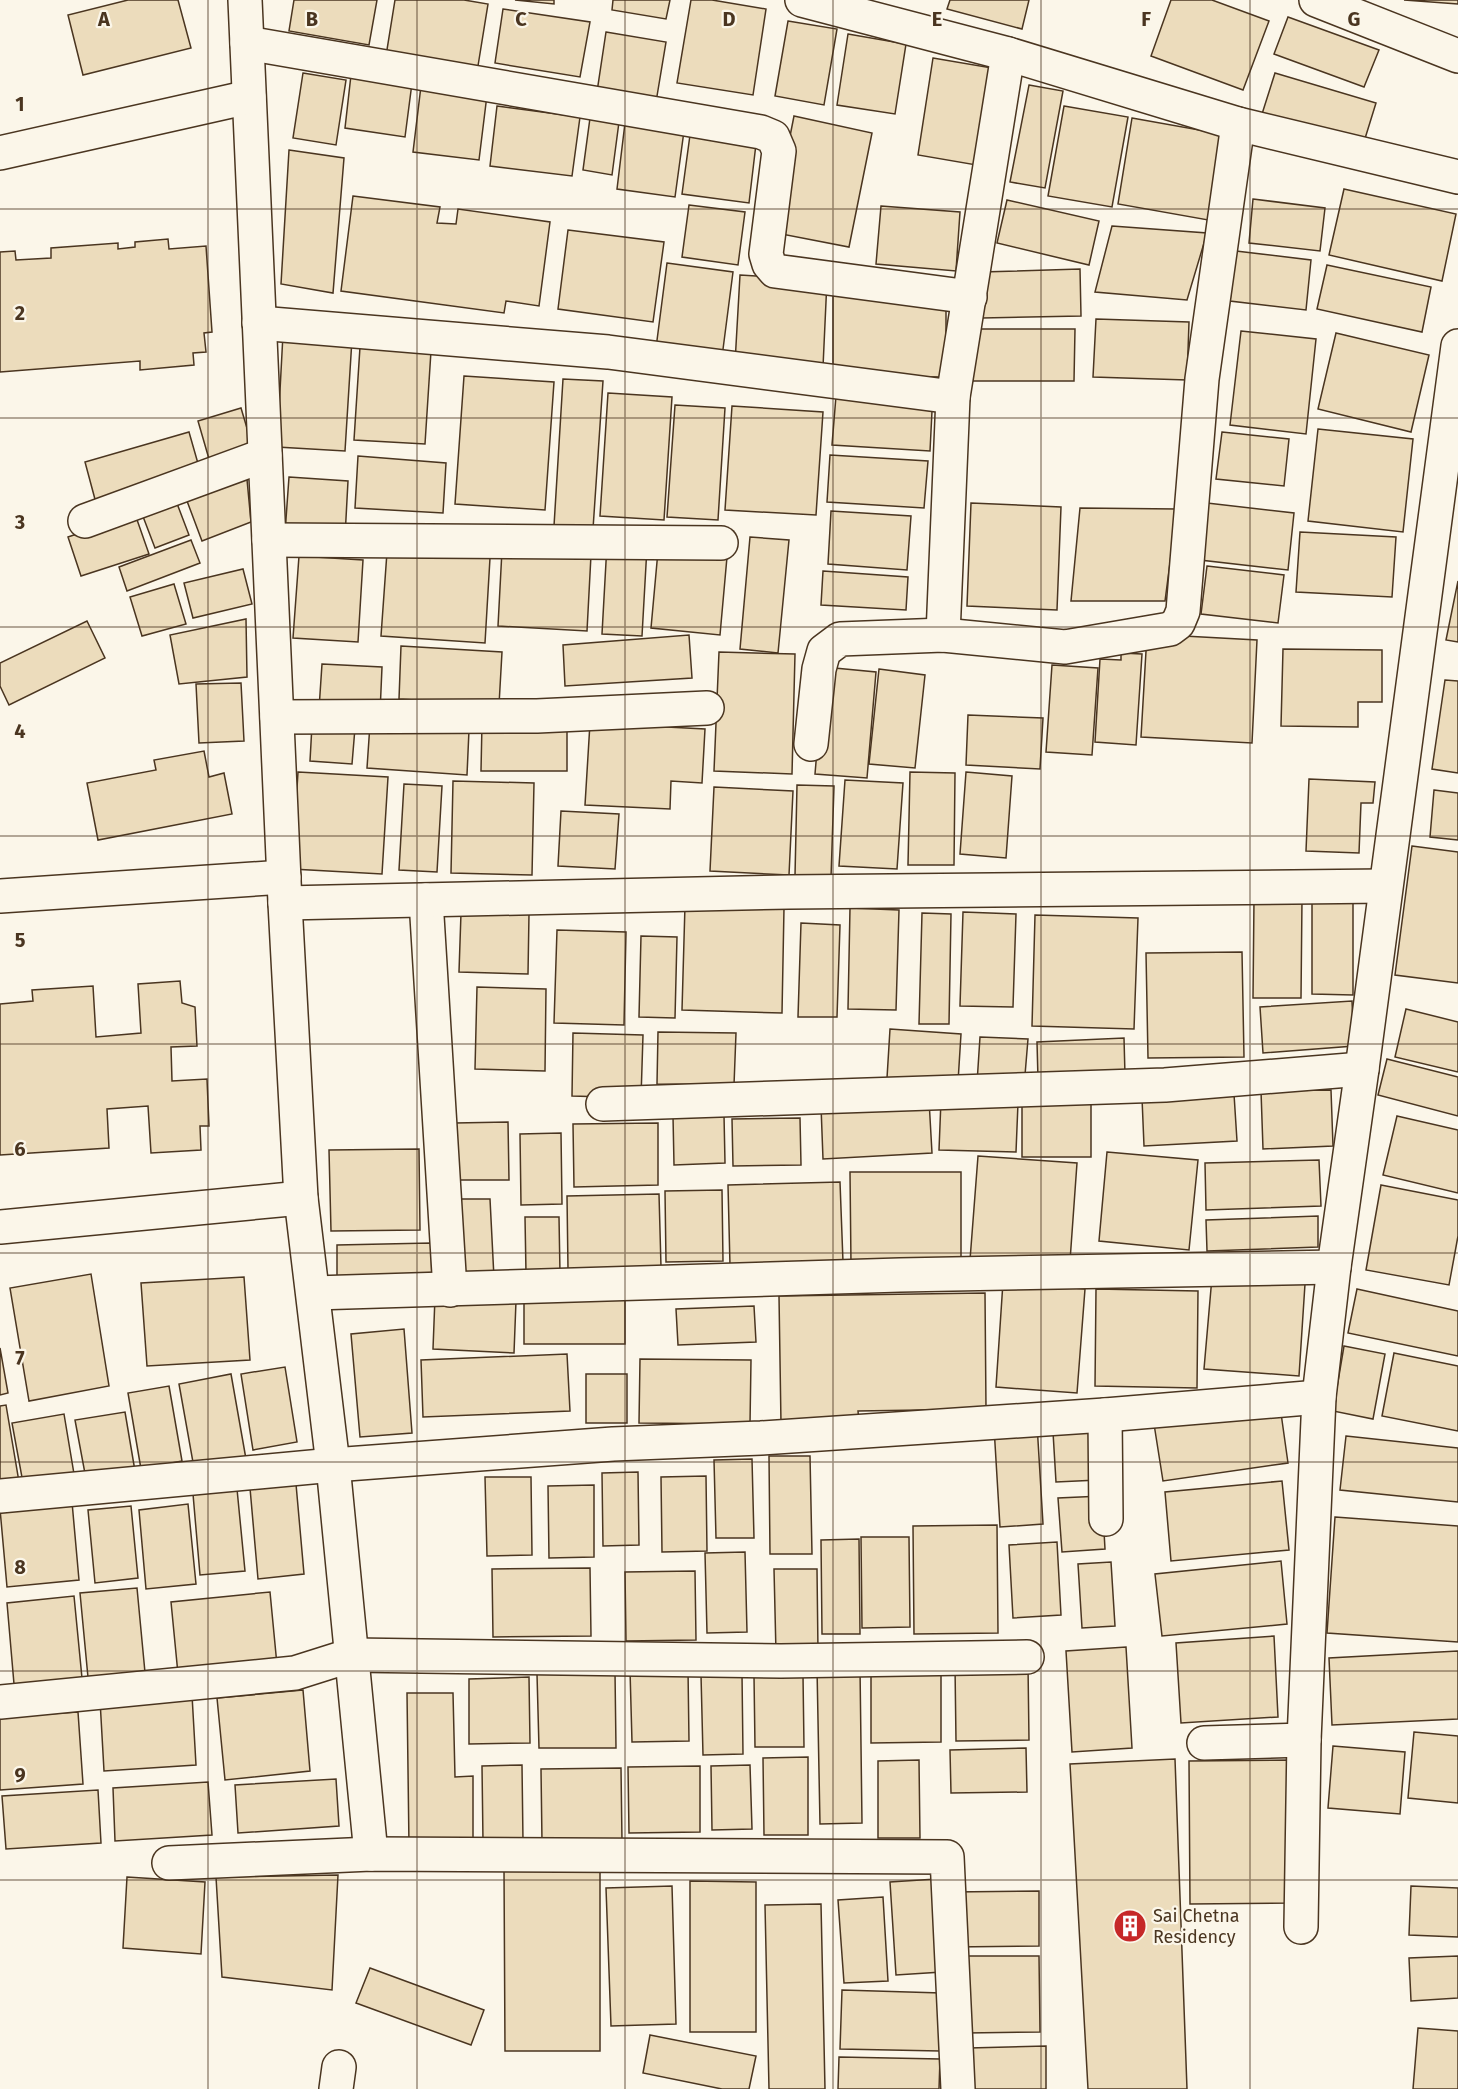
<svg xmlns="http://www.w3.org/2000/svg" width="1458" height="2089" viewBox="0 0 1458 2089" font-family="'Fira Sans',sans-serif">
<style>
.building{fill:#ecdcbc;stroke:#4a3520;stroke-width:1.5}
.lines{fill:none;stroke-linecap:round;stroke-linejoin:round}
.minor-casing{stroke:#4a3520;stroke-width:36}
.minor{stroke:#fbf6e9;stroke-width:33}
.grid{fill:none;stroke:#4a3520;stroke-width:1.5;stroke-opacity:0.55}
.labels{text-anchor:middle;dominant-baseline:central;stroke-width:4.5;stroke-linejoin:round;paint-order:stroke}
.poi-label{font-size:18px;fill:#4a3520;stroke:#fbf6e9;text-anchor:start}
.grid-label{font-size:20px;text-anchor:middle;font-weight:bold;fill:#4a3520;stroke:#fbf6e9;stroke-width:4.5;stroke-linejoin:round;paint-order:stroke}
</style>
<rect width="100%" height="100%" fill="#fbf6e9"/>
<g class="building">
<polygon points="128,0 178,0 191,48 83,75 68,15"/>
<polygon points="294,0 377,0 369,45 289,31"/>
<polygon points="395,0 464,0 488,4 477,72 386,56"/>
<polygon points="515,0 554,0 554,4"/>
<polygon points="613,0 670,0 666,19 612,10"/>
<polygon points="691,0 712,0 766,9 753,95 677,83"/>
<polygon points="950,0 1029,0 1022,29 947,9"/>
<polygon points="1171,0 1212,0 1269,21 1243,90 1151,56"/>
<polygon points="1404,0 1458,0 1458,4"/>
<polygon points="503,9 590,22 580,77 495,63"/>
<polygon points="1288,17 1379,50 1364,87 1274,54"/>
<polygon points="788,21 837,29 824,105 775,96"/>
<polygon points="606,32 666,42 656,102 597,92"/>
<polygon points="848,34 906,44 895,114 837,105"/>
<polygon points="933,58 998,69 982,166 918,155"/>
<polygon points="303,73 346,80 336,145 293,138"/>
<polygon points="1275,73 1376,103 1363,145 1262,114"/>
<polygon points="351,75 412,83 405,137 345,128"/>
<polygon points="1029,85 1063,91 1045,188 1010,182"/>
<polygon points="421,86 487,95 479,160 413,152"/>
<polygon points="497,106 580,117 572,176 490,166"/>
<polygon points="1064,106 1128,117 1112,207 1048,196"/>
<polygon points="794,116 872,133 849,247 771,232"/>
<polygon points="590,118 619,122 612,175 583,170"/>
<polygon points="1132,118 1222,134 1208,220 1118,204"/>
<polygon points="625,123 684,131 675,197 617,189"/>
<polygon points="690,135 756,144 749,203 682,194"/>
<polygon points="289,150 344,158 333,293 281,284"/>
<polygon points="1344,189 1456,214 1442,281 1329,255"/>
<polygon points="353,196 440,207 437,223 456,224 458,209 550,222 539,306 506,301 504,313 341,291"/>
<polygon points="1253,199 1325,208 1320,251 1249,243"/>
<polygon points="1007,200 1099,221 1089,265 997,243"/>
<polygon points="689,205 745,212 738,265 682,257"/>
<polygon points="881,206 960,212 956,271 876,264"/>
<polygon points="1112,226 1207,233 1187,300 1095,292"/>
<polygon points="568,230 664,242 653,322 558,309"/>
<polygon points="168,239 169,249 206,246 212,332 204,333 206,352 193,353 194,365 140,370 140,361 0,372 0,252 15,251 16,260 51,258 51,248 118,243 118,249 135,247 135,242"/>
<polygon points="1236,251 1311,260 1306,310 1230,301"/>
<polygon points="667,263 733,272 722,357 656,348"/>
<polygon points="1327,265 1431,287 1422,332 1317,309"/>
<polygon points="1080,269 1081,316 982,318 981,272"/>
<polygon points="740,275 827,280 823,367 735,363"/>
<polygon points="833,296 946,296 946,377 833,376"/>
<polygon points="1096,319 1189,322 1187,380 1093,377"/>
<polygon points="974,329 1075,329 1074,381 973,381"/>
<polygon points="1241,331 1316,339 1306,434 1230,425"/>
<polygon points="1336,333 1429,355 1411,432 1318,409"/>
<polygon points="283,334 352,339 345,451 277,447"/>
<polygon points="360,347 431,351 425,444 354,440"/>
<polygon points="464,376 554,382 545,510 455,504"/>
<polygon points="563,379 603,381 593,529 554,526"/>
<polygon points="608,393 672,397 664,520 600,516"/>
<polygon points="836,396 932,411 930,451 832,445"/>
<polygon points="675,405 725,408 718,520 667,517"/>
<polygon points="732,406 823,412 816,515 725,510"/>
<polygon points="241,408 252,445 209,459 198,421"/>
<polygon points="1318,429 1413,439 1403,532 1308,521"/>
<polygon points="189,432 201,474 96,503 85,462"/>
<polygon points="1222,432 1289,439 1284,486 1216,479"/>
<polygon points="830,455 928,461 924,508 827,502"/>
<polygon points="358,456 446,463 443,513 355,508"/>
<polygon points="246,469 251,522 202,541 184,493"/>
<polygon points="289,477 348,481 345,537 285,533"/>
<polygon points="173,493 189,535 155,548 139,506"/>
<polygon points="971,503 1061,507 1057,610 967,606"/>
<polygon points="1207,503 1294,513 1288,570 1200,560"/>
<polygon points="1080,508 1177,509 1165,601 1071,601"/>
<polygon points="831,511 911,516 907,570 828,564"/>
<polygon points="135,514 149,554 81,576 68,537"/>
<polygon points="1300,532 1396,537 1392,597 1296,592"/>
<polygon points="750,537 789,540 778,653 740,649"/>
<polygon points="191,540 200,563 127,591 119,567"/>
<polygon points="607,544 647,547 642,636 602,634"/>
<polygon points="502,550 591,555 587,631 498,626"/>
<polygon points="658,551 727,557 720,635 651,628"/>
<polygon points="387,552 490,558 485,643 381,636"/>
<polygon points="299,556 363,560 358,642 293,638"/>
<polygon points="1207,566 1284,575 1278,623 1201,614"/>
<polygon points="243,569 252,604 193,618 184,583"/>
<polygon points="823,571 908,577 906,610 821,605"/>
<polygon points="1458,581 1458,642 1446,640"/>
<polygon points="174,584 186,624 142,636 130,597"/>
<polygon points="246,619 247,677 179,684 170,635"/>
<polygon points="87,621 105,658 9,705 0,686 0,663"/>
<polygon points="1147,634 1257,640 1252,743 1141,737"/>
<polygon points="689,635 692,678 565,686 563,645"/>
<polygon points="401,646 502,652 499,705 399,699"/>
<polygon points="1283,649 1382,650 1382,702 1358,702 1358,727 1281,726"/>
<polygon points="719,652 795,654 792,774 714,771"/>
<polygon points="1121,653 1142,654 1136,745 1095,742 1100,659 1121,660"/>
<polygon points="322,664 382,667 380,713 319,709"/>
<polygon points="1052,665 1098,668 1092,755 1046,752"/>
<polygon points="824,667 876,672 867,778 815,774"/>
<polygon points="879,669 925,675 915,768 869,764"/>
<polygon points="1445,680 1458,681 1458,773 1432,769"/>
<polygon points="241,683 244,741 199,743 196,684"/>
<polygon points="968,715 1043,718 1040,769 966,765"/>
<polygon points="482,723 567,724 567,771 481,771"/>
<polygon points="590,723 705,729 702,783 671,781 670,809 585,805"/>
<polygon points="370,724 469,730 467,775 367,768"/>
<polygon points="312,725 355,728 352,764 310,761"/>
<polygon points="204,751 209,777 224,773 232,814 98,840 87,783 156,770 154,760"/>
<polygon points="298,772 388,777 382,874 292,869"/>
<polygon points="910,772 955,773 954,865 908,865"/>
<polygon points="966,772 1012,776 1006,858 960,854"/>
<polygon points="1309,779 1375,782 1373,803 1361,803 1359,853 1306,851"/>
<polygon points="845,780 903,783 897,869 839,866"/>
<polygon points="453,781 534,783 532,875 451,873"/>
<polygon points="404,784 442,786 437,872 399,870"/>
<polygon points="797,785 834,786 831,878 795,876"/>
<polygon points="714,787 793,791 789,875 710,871"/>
<polygon points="1434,790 1458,793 1458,840 1430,837"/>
<polygon points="561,811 619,814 615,869 558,866"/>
<polygon points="1412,846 1458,852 1458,983 1395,975"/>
<polygon points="1254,899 1302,899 1301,998 1253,998"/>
<polygon points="1312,899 1353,899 1353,995 1312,994"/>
<polygon points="685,905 784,908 782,1013 682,1010"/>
<polygon points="850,908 899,910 896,1010 848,1009"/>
<polygon points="963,912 1016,914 1013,1007 960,1006"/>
<polygon points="461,913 529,914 528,974 459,972"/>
<polygon points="922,913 951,914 949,1024 919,1024"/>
<polygon points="1035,915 1138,918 1134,1029 1032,1026"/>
<polygon points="801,923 840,925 837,1017 798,1017"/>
<polygon points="557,930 626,932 624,1025 554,1023"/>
<polygon points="641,936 677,937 675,1018 639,1017"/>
<polygon points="1242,952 1244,1057 1148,1058 1146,953"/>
<polygon points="180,981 182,1003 195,1007 197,1046 171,1047 172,1081 207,1079 209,1126 200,1126 201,1150 151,1153 148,1106 107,1109 109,1148 0,1155 0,1004 33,1001 32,990 93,986 96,1037 141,1033 138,984"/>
<polygon points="477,987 546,989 545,1071 475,1069"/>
<polygon points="1352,1001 1354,1046 1263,1053 1260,1007"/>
<polygon points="1406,1009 1458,1022 1458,1072 1395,1057"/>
<polygon points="890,1029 961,1034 958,1082 887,1078"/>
<polygon points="658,1032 736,1033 734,1085 657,1084"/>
<polygon points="573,1033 643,1035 641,1098 572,1096"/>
<polygon points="980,1037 1028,1039 1024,1087 977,1083"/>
<polygon points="1124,1038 1125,1075 1038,1079 1037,1042"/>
<polygon points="1387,1059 1458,1077 1458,1116 1378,1095"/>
<polygon points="1331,1090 1333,1146 1263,1149 1261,1091"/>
<polygon points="1234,1094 1237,1141 1144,1146 1142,1098"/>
<polygon points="1091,1096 1091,1157 1022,1157 1022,1097"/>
<polygon points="929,1100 932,1153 823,1159 821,1106"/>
<polygon points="941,1100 1018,1103 1016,1152 939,1150"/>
<polygon points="724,1115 725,1163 674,1165 673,1116"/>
<polygon points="1397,1116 1458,1130 1458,1193 1383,1175"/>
<polygon points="800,1118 801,1165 733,1166 732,1119"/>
<polygon points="508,1122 509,1180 455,1180 455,1123"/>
<polygon points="658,1123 658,1185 574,1187 573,1124"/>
<polygon points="561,1133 562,1204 521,1205 520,1134"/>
<polygon points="419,1149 420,1230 331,1231 329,1150"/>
<polygon points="1107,1152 1198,1160 1189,1250 1099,1241"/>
<polygon points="978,1156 1077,1163 1070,1261 970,1260"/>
<polygon points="1319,1160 1321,1206 1206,1210 1205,1163"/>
<polygon points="850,1172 961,1172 961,1265 851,1265"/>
<polygon points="840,1182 843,1262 730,1266 728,1185"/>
<polygon points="1381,1185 1458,1200 1458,1236 1449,1285 1366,1270"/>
<polygon points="722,1190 723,1261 666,1262 665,1191"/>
<polygon points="659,1194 661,1267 568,1269 567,1196"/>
<polygon points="460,1199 490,1199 494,1278 462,1280"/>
<polygon points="1318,1216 1318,1247 1207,1251 1206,1220"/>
<polygon points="525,1217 559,1217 560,1273 526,1273"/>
<polygon points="431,1243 432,1282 337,1284 337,1245"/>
<polygon points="91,1274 109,1386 29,1401 10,1288"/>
<polygon points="244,1277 250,1360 147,1366 141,1283"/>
<polygon points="1212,1277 1305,1284 1299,1376 1204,1369"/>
<polygon points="1003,1282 1085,1289 1077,1393 996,1387"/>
<polygon points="1096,1289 1198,1291 1197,1388 1095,1386"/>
<polygon points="1357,1289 1458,1311 1458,1356 1348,1333"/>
<polygon points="985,1293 986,1409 858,1411 859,1422 781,1424 779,1296"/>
<polygon points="435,1297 516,1301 514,1353 433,1349"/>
<rect x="524" y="1300" width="101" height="44"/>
<polygon points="754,1306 756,1342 678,1345 676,1309"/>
<polygon points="404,1329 412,1433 360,1437 351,1334"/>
<polygon points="1344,1346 1385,1354 1373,1419 1333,1411"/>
<polygon points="0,1348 8,1393 0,1395"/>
<polygon points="1394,1353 1458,1366 1458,1431 1382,1416"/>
<polygon points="567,1354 570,1411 423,1417 421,1360"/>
<polygon points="640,1359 751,1360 750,1424 639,1423"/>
<polygon points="285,1367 297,1442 253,1450 241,1374"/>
<polygon points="231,1374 246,1459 194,1468 179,1384"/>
<rect x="586" y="1374" width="41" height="49"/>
<polygon points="169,1386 182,1461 141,1469 128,1393"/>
<polygon points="6,1405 19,1482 0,1485 0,1406"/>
<polygon points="1280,1406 1288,1463 1163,1481 1154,1424"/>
<polygon points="125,1412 135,1471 86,1479 75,1420"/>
<polygon points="64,1414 74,1474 23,1483 12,1423"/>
<polygon points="1037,1424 1043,1524 1000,1527 994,1427"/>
<polygon points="1095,1429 1098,1480 1056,1482 1053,1432"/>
<polygon points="1346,1436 1458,1448 1458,1502 1340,1490"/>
<polygon points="769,1456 810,1456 812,1554 770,1554"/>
<polygon points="752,1459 754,1538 716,1538 714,1460"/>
<polygon points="638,1472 639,1545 603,1546 602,1473"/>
<polygon points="706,1476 707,1551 662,1552 661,1477"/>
<polygon points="485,1477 531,1477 532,1555 487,1556"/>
<polygon points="1282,1481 1289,1550 1171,1561 1165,1492"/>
<polygon points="296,1484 304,1574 258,1579 250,1488"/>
<polygon points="594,1485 594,1557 549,1558 548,1486"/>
<polygon points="237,1489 245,1571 200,1575 193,1494"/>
<polygon points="1102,1496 1105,1549 1062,1552 1058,1498"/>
<polygon points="72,1502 79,1580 7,1587 0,1509"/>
<polygon points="188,1504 196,1584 146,1589 139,1510"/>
<polygon points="131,1506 138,1578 95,1583 88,1510"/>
<polygon points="1335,1517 1458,1526 1458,1642 1327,1633"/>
<polygon points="997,1525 998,1633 914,1634 913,1526"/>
<polygon points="861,1537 909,1537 910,1627 862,1628"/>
<polygon points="859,1539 860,1634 822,1634 821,1540"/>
<polygon points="1057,1542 1061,1615 1013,1618 1009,1545"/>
<polygon points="745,1552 747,1632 707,1633 705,1553"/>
<polygon points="1281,1561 1287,1624 1162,1636 1155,1574"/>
<polygon points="1111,1562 1115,1626 1082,1628 1078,1564"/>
<polygon points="590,1568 591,1636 493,1637 492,1569"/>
<polygon points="774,1569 817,1569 818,1652 776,1653"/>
<polygon points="695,1571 696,1640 626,1641 625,1572"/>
<polygon points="137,1588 146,1683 89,1688 80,1593"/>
<polygon points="270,1592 277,1665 178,1674 171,1602"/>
<polygon points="74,1596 82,1678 14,1684 7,1603"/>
<polygon points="1274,1636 1278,1717 1181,1723 1176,1643"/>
<polygon points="1126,1647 1132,1748 1072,1752 1066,1651"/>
<polygon points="1458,1651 1458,1719 1332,1725 1329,1658"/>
<polygon points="1028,1665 1029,1740 956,1741 955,1666"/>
<polygon points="817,1668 860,1668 862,1823 820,1824"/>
<polygon points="688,1669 689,1741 632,1742 630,1670"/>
<polygon points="615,1672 616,1748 539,1748 537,1674"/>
<polygon points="742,1674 743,1754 703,1755 701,1675"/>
<polygon points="871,1674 941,1674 941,1742 871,1743"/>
<polygon points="803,1675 804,1747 755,1747 754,1676"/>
<polygon points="529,1677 530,1743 469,1744 469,1679"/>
<polygon points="303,1690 310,1771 225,1780 217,1698"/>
<polygon points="407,1693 453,1693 455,1777 473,1776 473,1845 409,1846"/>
<polygon points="192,1695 196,1765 104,1771 100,1700"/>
<polygon points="78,1712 83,1784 0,1790 0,1717"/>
<polygon points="1414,1732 1458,1736 1458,1803 1408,1798"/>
<polygon points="1333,1746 1405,1752 1400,1814 1328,1808"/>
<polygon points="1026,1748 1027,1792 951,1793 950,1750"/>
<polygon points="808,1757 808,1835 764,1835 763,1758"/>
<polygon points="1175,1759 1187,2089 1088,2089 1070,1764"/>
<polygon points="919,1760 920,1838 878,1838 878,1761"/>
<polygon points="1290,1760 1290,1903 1190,1904 1189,1761"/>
<polygon points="522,1765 523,1841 483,1841 482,1766"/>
<polygon points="750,1765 752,1829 712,1830 711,1766"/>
<polygon points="700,1766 700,1832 629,1833 628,1767"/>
<polygon points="621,1768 622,1841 542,1842 541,1769"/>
<polygon points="336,1779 339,1826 238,1833 235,1785"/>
<polygon points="208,1782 212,1835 115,1841 113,1788"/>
<polygon points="98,1790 101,1843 6,1849 2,1796"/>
<polygon points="504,1869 600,1869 600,2051 505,2051"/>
<polygon points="338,1875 332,1990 222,1977 216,1877"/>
<polygon points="127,1877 205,1882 201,1954 123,1948"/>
<polygon points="936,1879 942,1972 896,1975 890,1882"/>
<polygon points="690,1881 756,1882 756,2032 690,2032"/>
<polygon points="672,1886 676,2024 611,2026 606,1888"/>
<polygon points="1411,1886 1458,1888 1458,1937 1409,1935"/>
<polygon points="1039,1891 1039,1946 952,1947 951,1892"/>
<polygon points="883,1897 888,1981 844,1983 838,1900"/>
<polygon points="821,1904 825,2089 769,2089 765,1905"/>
<polygon points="965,1956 1039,1956 1040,2032 966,2033"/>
<polygon points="1458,1956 1458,1998 1411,2001 1409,1958"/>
<polygon points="370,1968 484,2010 471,2045 356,2003"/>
<polygon points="842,1990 941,1993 940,2051 840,2049"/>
<polygon points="1418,2028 1458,2031 1458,2089 1413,2089"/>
<polygon points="650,2035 756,2056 749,2089 722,2089 643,2073"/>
<polygon points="1046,2046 1046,2089 970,2089 969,2048"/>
<polygon points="839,2057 940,2059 939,2089 838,2089"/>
</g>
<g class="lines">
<g class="minor-casing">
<g id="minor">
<polyline points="245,0 285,903 301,1198 333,1465 371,1854"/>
<polyline points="802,0 1008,54 1238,124 1458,177"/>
<polyline points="1316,0 1458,56"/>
<polyline points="247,43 761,132 773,137 779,151 766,254 769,264 775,271 970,297"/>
<polyline points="0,153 249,97"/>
<polyline points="259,323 608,352 953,397"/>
<polyline points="85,521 265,455"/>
<polyline points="269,540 721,543"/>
<polyline points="943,635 953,397 1008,54"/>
<polyline points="277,717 537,716 707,708"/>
<polyline points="811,744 819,669 824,651 840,639 943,635 1065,647 1170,629 1178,623 1183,611 1202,379 1238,124"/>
<polyline points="0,896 284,877"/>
<polyline points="426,900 450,1290"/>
<polyline points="285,903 789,892 1385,886"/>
<polyline points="603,1104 1165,1085 1362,1069"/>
<polyline points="0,1227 301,1198"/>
<polyline points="314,1293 900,1275 1334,1267"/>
<polyline points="1105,1415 1106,1519"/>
<polyline points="0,1496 333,1465 613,1444 761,1438 1105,1415 1319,1397"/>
<polyline points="0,1702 295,1673 352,1655 781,1661 1027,1657"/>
<polyline points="1204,1743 1304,1740"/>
<polyline points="169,1863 371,1854 947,1857 958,2089"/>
<polyline points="1301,1927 1304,1740 1319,1397 1334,1267 1362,1069 1458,346"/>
<polyline points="336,2089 339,2067"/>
</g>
</g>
<use href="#minor" class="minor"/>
</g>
<path class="grid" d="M208,0V2089M417,0V2089M625,0V2089M833,0V2089M1041,0V2089M1250,0V2089M0,209H1458M0,418H1458M0,627H1458M0,836H1458M0,1044H1458M0,1253H1458M0,1462H1458M0,1671H1458M0,1880H1458"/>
<defs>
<g id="building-disc" transform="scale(1.725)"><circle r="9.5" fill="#c62828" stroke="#fbf6e9"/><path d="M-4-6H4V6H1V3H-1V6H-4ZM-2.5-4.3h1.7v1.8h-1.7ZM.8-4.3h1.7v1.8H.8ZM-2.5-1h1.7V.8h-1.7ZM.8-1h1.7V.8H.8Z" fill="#fff"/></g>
</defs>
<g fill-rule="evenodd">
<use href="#building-disc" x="1130" y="1926"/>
</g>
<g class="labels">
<g class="poi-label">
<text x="1153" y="1916">Sai Chetna<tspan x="1153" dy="21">Residency</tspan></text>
</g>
</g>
<g class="grid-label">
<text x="104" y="26">A</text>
<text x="312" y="26">B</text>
<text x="521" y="26">C</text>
<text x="729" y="26">D</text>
<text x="937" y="26">E</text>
<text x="1146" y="26">F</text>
<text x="1354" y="26">G</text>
<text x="20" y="111">1</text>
<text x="20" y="320">2</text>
<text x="20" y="529">3</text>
<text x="20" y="738">4</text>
<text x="20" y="947">5</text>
<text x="20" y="1156">6</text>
<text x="20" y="1365">7</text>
<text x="20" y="1574">8</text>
<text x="20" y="1782">9</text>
</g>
</svg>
